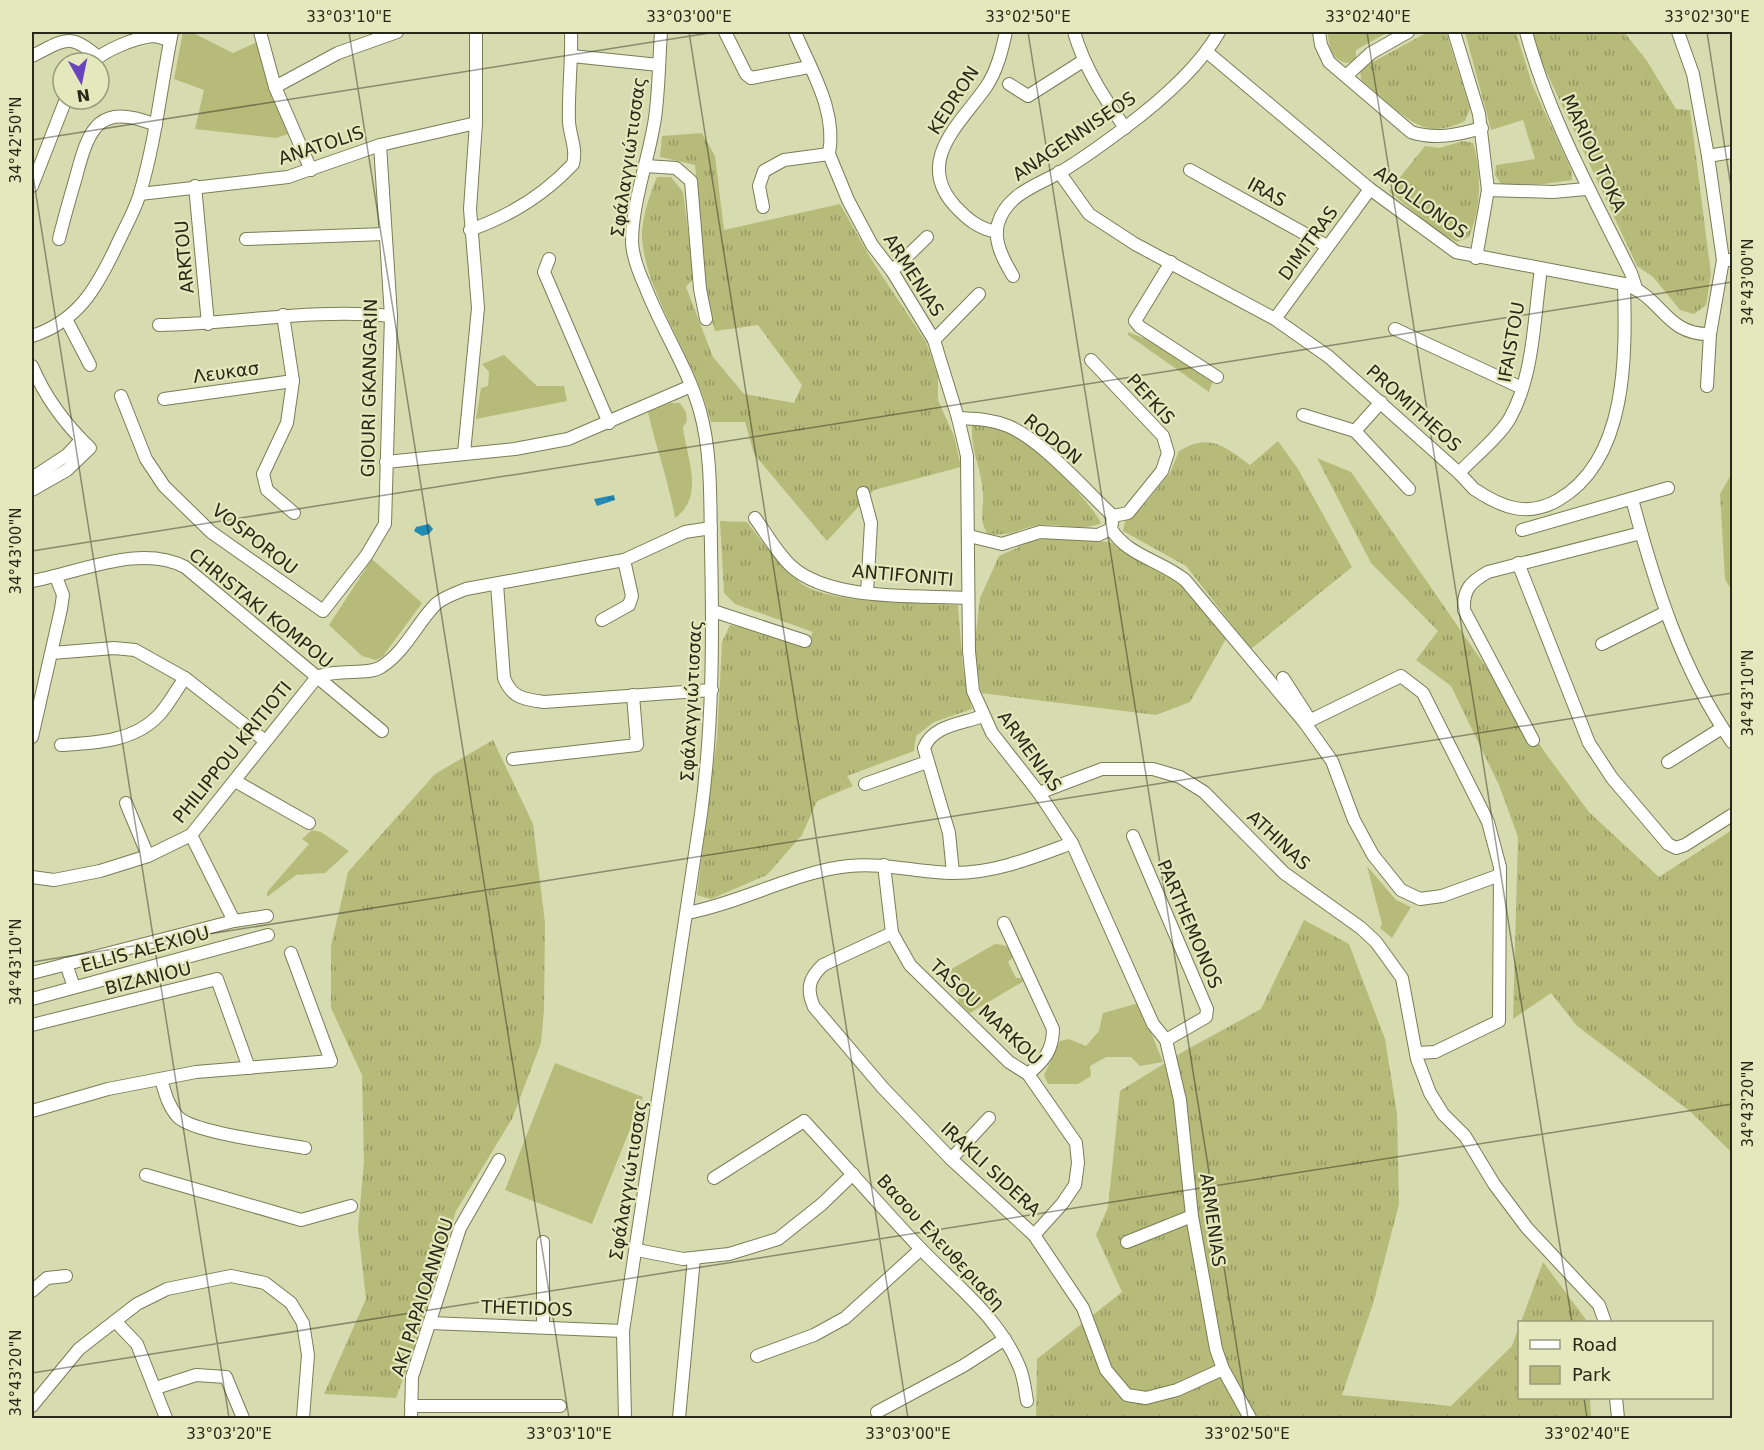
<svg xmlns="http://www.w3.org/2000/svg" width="1764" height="1450" viewBox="0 0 1764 1450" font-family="'DejaVu Sans',sans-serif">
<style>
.grass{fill:url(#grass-tufts)}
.park{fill:#b7bb7a}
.water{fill:url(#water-ripples)}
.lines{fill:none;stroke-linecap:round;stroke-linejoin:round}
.minor-casing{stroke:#7a7d55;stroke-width:14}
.minor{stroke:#fff;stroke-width:12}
.ticks{fill:none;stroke:#272818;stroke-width:1.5;stroke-opacity:0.45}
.labels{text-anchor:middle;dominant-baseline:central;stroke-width:4.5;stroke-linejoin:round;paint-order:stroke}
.street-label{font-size:18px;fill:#272818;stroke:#e4e8bc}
.neatline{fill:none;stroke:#272818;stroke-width:2}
.ticks-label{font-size:15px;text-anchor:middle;fill:#272818}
</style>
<defs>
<pattern id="grass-tufts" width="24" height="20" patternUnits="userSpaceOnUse" patternTransform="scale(1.5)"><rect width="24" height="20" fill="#b7bb7a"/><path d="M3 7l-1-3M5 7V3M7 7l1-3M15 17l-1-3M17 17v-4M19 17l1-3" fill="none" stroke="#959863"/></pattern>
<pattern id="water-ripples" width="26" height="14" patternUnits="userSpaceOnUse" patternTransform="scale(1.5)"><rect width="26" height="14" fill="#218ab5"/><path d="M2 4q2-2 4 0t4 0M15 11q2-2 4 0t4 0" fill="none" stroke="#1d7192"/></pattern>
</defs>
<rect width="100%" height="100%" fill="#d7dbb0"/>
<g class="grass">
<path d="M1428,32H1446L1470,109L1465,121C1455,126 1439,131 1428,128C1407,124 1378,93 1361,80L1360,69Z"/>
<polygon points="1465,32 1516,32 1532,84 1572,172 1572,180 1544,184 1501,184 1495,175 1496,165 1535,159 1523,120 1491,130"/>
<polygon points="1532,32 1624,32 1647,61 1676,109 1690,110 1711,274 1706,305 1694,314 1680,310 1653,277 1637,266 1538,54"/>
<path d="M702,133L715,156L724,230L840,204L871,259L926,342L938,376V400L954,436L961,467L874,490L827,541L754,454L745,422H711C697,362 647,297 642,239C641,219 650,194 657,177H671L683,192L694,278L686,287L713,357L744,394L794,403L802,385L758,325L715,331L708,308L695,165L660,157L662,136Z"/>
<path d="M1463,141L1473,143C1482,173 1481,209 1469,237L1457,242L1439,233L1389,191L1425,146L1439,148Z"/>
<path d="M972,425C979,426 988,425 995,427C1025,434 1087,496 1101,523C1080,533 1057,521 1034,526C1012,531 1014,536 988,534C978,520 984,510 983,494C982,471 970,448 972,425Z"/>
<path d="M1278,441L1298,469L1352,567L1251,649L1186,566L1123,531L1125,521L1144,505L1170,473L1179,451C1210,433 1223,445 1250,465Z"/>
<polygon points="1317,458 1351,472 1549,758 1589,812 1659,877 1732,830 1732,1153 1691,1112 1577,1026 1551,993 1513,1019 1518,837 1499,785 1451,686 1416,660 1438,631 1371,563"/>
<polygon points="1732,473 1732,591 1725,579 1720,494"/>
<path d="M720,521L747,522C764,544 779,567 802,584C830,604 921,603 958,605L963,669L972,709L934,722L916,736L914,751L847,776L853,786L817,801L802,835L767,875L711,899L697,895L717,738L722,642L730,625L751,629L804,647L813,632L735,604L724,593Z"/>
<polygon points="1050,537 1110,542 1160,569 1184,586 1227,637 1190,702 1156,715 981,693 974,650 980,598 999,556 1030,542"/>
<polygon points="493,740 533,824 545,923 544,1010 541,1043 512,1119 456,1211 423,1324 396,1398 324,1394 366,1299 358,1228 364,1161 362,1075 331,1008 331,946 348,872 435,774"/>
<polygon points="1304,920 1349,944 1385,1039 1397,1114 1399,1204 1373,1304 1342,1395 1451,1406 1512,1346 1519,1326 1520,1398 1590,1398 1591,1418 1036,1418 1037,1359 1122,1292 1096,1235 1108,1207 1120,1091 1186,1050 1261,1009"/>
<polygon points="1543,1262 1587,1321 1587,1322 1521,1322"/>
</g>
<g class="park">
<polygon points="183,32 191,32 233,53 257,42 292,133 276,138 195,129 204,90 174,79"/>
<path d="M1328,32H1388L1356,50V59L1348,63C1332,61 1328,46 1328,32Z"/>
<polygon points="1128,332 1143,338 1145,335 1213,380 1209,392 1128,335"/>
<polygon points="504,355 537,386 564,386 567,401 476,419 481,388 488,386 489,372 482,364"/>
<path d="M670,403H680L686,412L687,421L683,427C686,456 706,496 675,518C669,482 656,448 648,412Z"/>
<polygon points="372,559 422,603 383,656 376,660 362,656 329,625"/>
<polygon points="312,830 321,832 349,851 325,873 296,875 267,897 267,892 309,844 302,839"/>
<polygon points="1367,866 1396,900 1411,907 1392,938 1380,928 1382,924"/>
<path d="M995,944C1006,945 1009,946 1014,956L1008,962L1016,978H1022L1024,981L970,1013L958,1002L959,991L941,975Z"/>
<polygon points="1139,1003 1163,1062 1140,1066 1131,1057 1106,1057 1090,1066 1091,1076 1078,1084 1048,1084 1044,1075 1060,1041 1069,1039 1086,1046 1099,1031 1103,1013"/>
<polygon points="555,1063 643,1097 592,1224 505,1190"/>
</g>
<g class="water">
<polygon points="614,495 615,500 597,506 594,499"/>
<polygon points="429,524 433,529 429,534 422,536 414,531 416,527"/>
</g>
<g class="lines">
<g class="minor-casing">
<g id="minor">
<polyline points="260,32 275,87 311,170"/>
<polyline points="725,32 746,74 751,78 809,67"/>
<path d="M795,32C811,71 837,110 829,154"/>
<path d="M1074,32C1085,69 1103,96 1125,128"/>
<path d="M1319,32L1321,45L1329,62L1411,132C1436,140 1457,135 1482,128"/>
<polyline points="1454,32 1479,114 1488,190 1476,258"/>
<path d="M1526,32C1549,117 1592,194 1631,273L1636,288"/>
<polyline points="1678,32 1693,74 1708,156 1723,260 1732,260"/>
<path d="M1207,52L1370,189L1456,252L1624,284C1663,297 1665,335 1710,334"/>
<path d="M32,56C63,41 69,31 98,57"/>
<polyline points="572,56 659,65"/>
<path d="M92,63C104,50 135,38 152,36C158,36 165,39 170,41"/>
<polyline points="1346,76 1371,53 1408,32"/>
<polyline points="1009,84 1028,96 1083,61"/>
<polyline points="275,87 338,53 397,32"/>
<polyline points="829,154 848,200 872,245 892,271 934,340 958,418 967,456 969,651 973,691 992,733 1039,793 1072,843 1153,1024 1166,1040 1180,1100 1192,1216 1216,1349 1223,1369 1250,1418"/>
<polyline points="1708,156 1732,152"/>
<polyline points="646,166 676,168 691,181 700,289 706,319"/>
<polyline points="1190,170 1327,246"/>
<path d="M1059,172L1089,214L1135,244L1275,319L1329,357L1459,473L1474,489C1501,507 1527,518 1558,500C1628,460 1626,355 1624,284"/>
<polyline points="32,186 66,99"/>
<polyline points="195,186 208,324"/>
<polyline points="1488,190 1553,192 1586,189"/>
<polyline points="140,194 288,177 380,145 476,123"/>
<polyline points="763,207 759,186 764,171 784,160 829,154"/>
<path d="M470,230C510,216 544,195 573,164C577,149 570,136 569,122C568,91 572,62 571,32"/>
<path d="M997,232C979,229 967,219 955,206C914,161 961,123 986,87C997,71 1002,50 1006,32"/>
<path d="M59,239C64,218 70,198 76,177C89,127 99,102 156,125"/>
<polyline points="246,239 385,234"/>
<polyline points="549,259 544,272 609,423"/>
<polyline points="1171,262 1135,321 1140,327 1217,377"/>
<polyline points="892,271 927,237"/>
<path d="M1013,276C1004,261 993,241 998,224C1006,195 1035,186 1059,173C1081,160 1103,144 1123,129C1158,103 1198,69 1219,32"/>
<polyline points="283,315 293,381 287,423 263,474 267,490 294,513"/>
<polyline points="66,319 90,365"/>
<polyline points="1275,319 1370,189"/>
<path d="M159,325C237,324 312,308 391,316"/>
<polyline points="1395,329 1522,388"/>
<path d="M32,336C78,321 96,289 116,247C124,229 135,211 140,193C156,140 161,85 172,32"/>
<polyline points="934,340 979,294"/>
<polyline points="1091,360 1163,436 1168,453 1162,471 1128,513 1113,516"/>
<path d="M32,366C45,397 66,425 90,448L67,470L32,490"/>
<polyline points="1707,386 1710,334 1723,260"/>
<polyline points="121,396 146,459 164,486 211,532 323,611 366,556 385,524 391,316 380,145"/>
<polyline points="164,399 293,381"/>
<polyline points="1303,415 1355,431 1409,489"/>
<path d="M958,418C975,419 991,419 1008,426C1042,440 1085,490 1113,516"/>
<polyline points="1355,431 1381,402"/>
<polyline points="464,453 478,308 470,209 476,123 476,32"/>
<polyline points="386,462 515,449 568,439 691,386"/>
<path d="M1459,473C1474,457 1500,436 1510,418C1534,375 1534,317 1541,269"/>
<polyline points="32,478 67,455 81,440"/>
<polyline points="863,493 871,523 867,593"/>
<path d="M1632,499C1655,585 1681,669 1732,742"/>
<path d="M1113,516L1111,529C1128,556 1160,560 1185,580L1305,723L1332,761L1354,820L1373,855L1401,890L1420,899L1442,896L1500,875"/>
<path d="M755,518C766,533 777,553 791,566C830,602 918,595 968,598"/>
<polyline points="1522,530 1668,488"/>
<polyline points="969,536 1002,544 1040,532 1098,535 1111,529"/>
<polyline points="1518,563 1589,743 1612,778 1668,844 1676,848 1685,845 1732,815"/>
<path d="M32,581C79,573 140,543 185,567L382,731"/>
<path d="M497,584L504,678C512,698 523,699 544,702L712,690"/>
<polyline points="713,611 805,641"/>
<polyline points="602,620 629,605 632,596 624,560"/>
<polyline points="1602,644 1666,612"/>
<polyline points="52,653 114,648 135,650 185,678 264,740"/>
<polyline points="1283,678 1310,720"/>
<polyline points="1305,723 1401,676 1423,693 1488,822 1500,867 1499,1021 1435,1052 1416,1053"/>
<polyline points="32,737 61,609 63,595 56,577"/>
<path d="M1533,740L1464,610C1463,590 1470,582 1488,572L1641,533"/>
<path d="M61,745C94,743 133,742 158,716C168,706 176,690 185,678"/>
<polyline points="513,759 637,745 633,695"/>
<polyline points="1668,762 1722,728"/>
<polyline points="235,781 309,823"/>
<polyline points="865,784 927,762"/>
<polyline points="1039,793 1102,769 1153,769 1180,777 1204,792 1284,873 1361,928 1376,942 1402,978 1417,1059 1430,1093 1443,1114 1465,1136 1494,1184 1527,1228 1599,1305 1605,1322"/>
<polyline points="126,803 148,856"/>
<polyline points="191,835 234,921"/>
<polyline points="1133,836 1207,1009 1206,1017 1166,1040"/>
<polyline points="884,865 892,933 910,965 1009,1062 1028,1074 1076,1143 1078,1163 1075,1185 1062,1204 1034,1235"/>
<path d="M953,873L949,833L924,748C933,725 961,724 983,716"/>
<path d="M32,877L54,880L100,871L148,856L191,835L317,677C338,668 368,676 381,667C405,652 417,623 436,604C444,597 456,593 466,589L624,560L685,532L711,528"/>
<path d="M687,913C741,903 797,871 849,866C884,862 919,873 954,873C996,873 1034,857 1072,843"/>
<path d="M1004,923L1053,1029C1053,1050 1044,1061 1028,1074"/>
<path d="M892,933L823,965C809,978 806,989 814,1007L883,1088L951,1159L1034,1235L1083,1308L1106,1370L1127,1395L1146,1398L1177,1390L1223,1369"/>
<polyline points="66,964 74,987"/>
<polyline points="32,973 234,921 267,916"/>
<polyline points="32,999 268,935"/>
<polyline points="32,1025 217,979 249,1068"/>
<path d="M161,1079C165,1093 168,1106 178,1117C194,1133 279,1143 305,1148"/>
<polyline points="32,1111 108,1089 196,1072 331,1061 291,953"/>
<polyline points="951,1159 989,1118"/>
<polyline points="146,1175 301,1220 351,1206"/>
<path d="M714,1178L804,1121C843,1163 880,1206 919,1247C955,1285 998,1316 1019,1366C1024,1377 1025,1390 1027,1401"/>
<polyline points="543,1242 543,1327"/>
<polyline points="1127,1242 1192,1216"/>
<polyline points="637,1250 683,1259 729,1254 778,1239 822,1204 853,1174"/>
<polyline points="32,1291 47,1278 66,1276"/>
<polyline points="115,1321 137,1344 166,1418"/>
<polyline points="430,1323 623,1331"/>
<polyline points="757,1356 814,1335 845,1318 921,1249"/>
<polyline points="156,1388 196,1375 226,1377 243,1418"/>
<polyline points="1616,1398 1618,1418"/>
<polyline points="32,1406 79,1349 137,1304 167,1289 231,1276 265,1283 291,1303 303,1323 308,1355 303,1418"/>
<polyline points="411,1406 560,1406"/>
<polyline points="877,1412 963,1366 1005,1339"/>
<polyline points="411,1418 412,1377 460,1228 499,1160"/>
<path d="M625,1418L623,1331L701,814C713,725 713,637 711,547C710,502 712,454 700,411C688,368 661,328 645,286C639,273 633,258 632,243C632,201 649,159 655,118C659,89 659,60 661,32"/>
<polyline points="679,1418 694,1258"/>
</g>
</g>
<use href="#minor" class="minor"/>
</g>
<path class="ticks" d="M349,32L569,1418M689,32L908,1418M1028,32L1248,1418M1367,32L1572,1322M1707,32L1732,194M32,140L716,32M32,169L229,1418M32,551L1732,282M32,962L1732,693M32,1373L1732,1104M1584,1398L1587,1418"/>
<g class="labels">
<g class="street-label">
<text transform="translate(953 100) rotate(-57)">KEDRON</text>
<text transform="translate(1074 136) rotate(-34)">ANAGENNISEOS</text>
<text transform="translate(321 145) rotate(-18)">ANATOLIS</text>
<text transform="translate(1594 153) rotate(65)">MARIOU TOKA</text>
<text transform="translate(628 157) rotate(-82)">Σφάλαγγιώτισσας</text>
<text transform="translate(1267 192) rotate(29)">IRAS</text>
<text transform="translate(1421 202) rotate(36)">APOLLONOS</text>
<text transform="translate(1308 243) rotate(-54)">DIMITRAS</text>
<text transform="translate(184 257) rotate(-95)">ARKTOU</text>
<text transform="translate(914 275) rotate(57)">ARMENIAS</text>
<text transform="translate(1511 342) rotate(-80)">IFAISTOU</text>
<text transform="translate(226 372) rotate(-8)">Λευκασ</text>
<text transform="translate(369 388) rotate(-89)">GIOURI GKANGARIN</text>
<text transform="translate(1151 399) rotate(48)">PEFKIS</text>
<text transform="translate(1414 408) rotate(42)">PROMITHEOS</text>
<text transform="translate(1053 439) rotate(39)">RODON</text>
<text transform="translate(255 539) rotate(38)">VOSPOROU</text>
<text transform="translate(903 575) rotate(5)">ANTIFONITI</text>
<text transform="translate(261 608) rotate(39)">CHRISTAKI KOMPOU</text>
<text transform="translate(691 701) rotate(-87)">Σφάλαγγιώτισσας</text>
<text transform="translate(1030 751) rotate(54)">ARMENIAS</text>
<text transform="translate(232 752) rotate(-51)">PHILIPPOU KRITIOTI</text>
<text transform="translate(1279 840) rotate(43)">ATHINAS</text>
<text transform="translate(1190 924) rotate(67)">PARTHEMONOS</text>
<text transform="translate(145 949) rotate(-15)">ELLIS ALEXIOU</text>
<text transform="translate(148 978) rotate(-14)">BIZANIOU</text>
<text transform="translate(986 1012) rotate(43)">TASOU MARKOU</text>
<text transform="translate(991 1169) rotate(43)">IRAKLI SIDERA</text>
<text transform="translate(628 1180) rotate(-81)">Σφάλαγγιώτισσας</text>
<text transform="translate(1213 1220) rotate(82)">ARMENIAS</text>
<text transform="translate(941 1242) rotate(47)">Βασου Ελευθεριαδη</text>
<text transform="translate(422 1297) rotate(-72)">AKI PAPAIOANNOU</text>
<text transform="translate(527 1308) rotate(2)">THETIDOS</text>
</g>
</g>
<rect width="1764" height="1450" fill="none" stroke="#e4e8bc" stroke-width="66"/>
<rect x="1518" y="1321" width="195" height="78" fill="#e4e8bc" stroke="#989b7a" stroke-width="1.5"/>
<rect x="1530" y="1340" width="30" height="9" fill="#ffffff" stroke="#989b7a" stroke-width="1.5"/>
<text x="1572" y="1351" font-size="18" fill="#272818">Road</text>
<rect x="1530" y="1366" width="30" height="18" fill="#b7bb7a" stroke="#989b7a" stroke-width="1.5"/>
<text x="1572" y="1381" font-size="18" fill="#272818">Park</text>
<g transform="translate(81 81) rotate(171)"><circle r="28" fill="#e4e8bc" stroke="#989b7a" stroke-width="1.5"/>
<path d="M0-4.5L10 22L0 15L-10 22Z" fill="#6845be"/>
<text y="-9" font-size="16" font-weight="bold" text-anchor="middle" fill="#272818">N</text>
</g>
<rect x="33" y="33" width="1698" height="1384" class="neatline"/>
<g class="ticks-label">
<text x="349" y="22">33°03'10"E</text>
<text x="689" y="22">33°03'00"E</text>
<text x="1028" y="22">33°02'50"E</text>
<text x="1368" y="22">33°02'40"E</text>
<text x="1707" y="22">33°02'30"E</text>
<text transform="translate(16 140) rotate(-90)" y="5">34°42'50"N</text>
<text transform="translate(1748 282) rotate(-90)" y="5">34°43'00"N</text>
<text transform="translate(16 551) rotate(-90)" y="5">34°43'00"N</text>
<text transform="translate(1748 693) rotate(-90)" y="5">34°43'10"N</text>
<text transform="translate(16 962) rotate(-90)" y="5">34°43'10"N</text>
<text transform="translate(1748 1104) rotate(-90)" y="5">34°43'20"N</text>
<text transform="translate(16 1373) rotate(-90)" y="5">34°43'20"N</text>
<text x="229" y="1439">33°03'20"E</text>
<text x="569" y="1439">33°03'10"E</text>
<text x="908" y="1439">33°03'00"E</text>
<text x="1247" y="1439">33°02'50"E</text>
<text x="1587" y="1439">33°02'40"E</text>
</g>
</svg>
